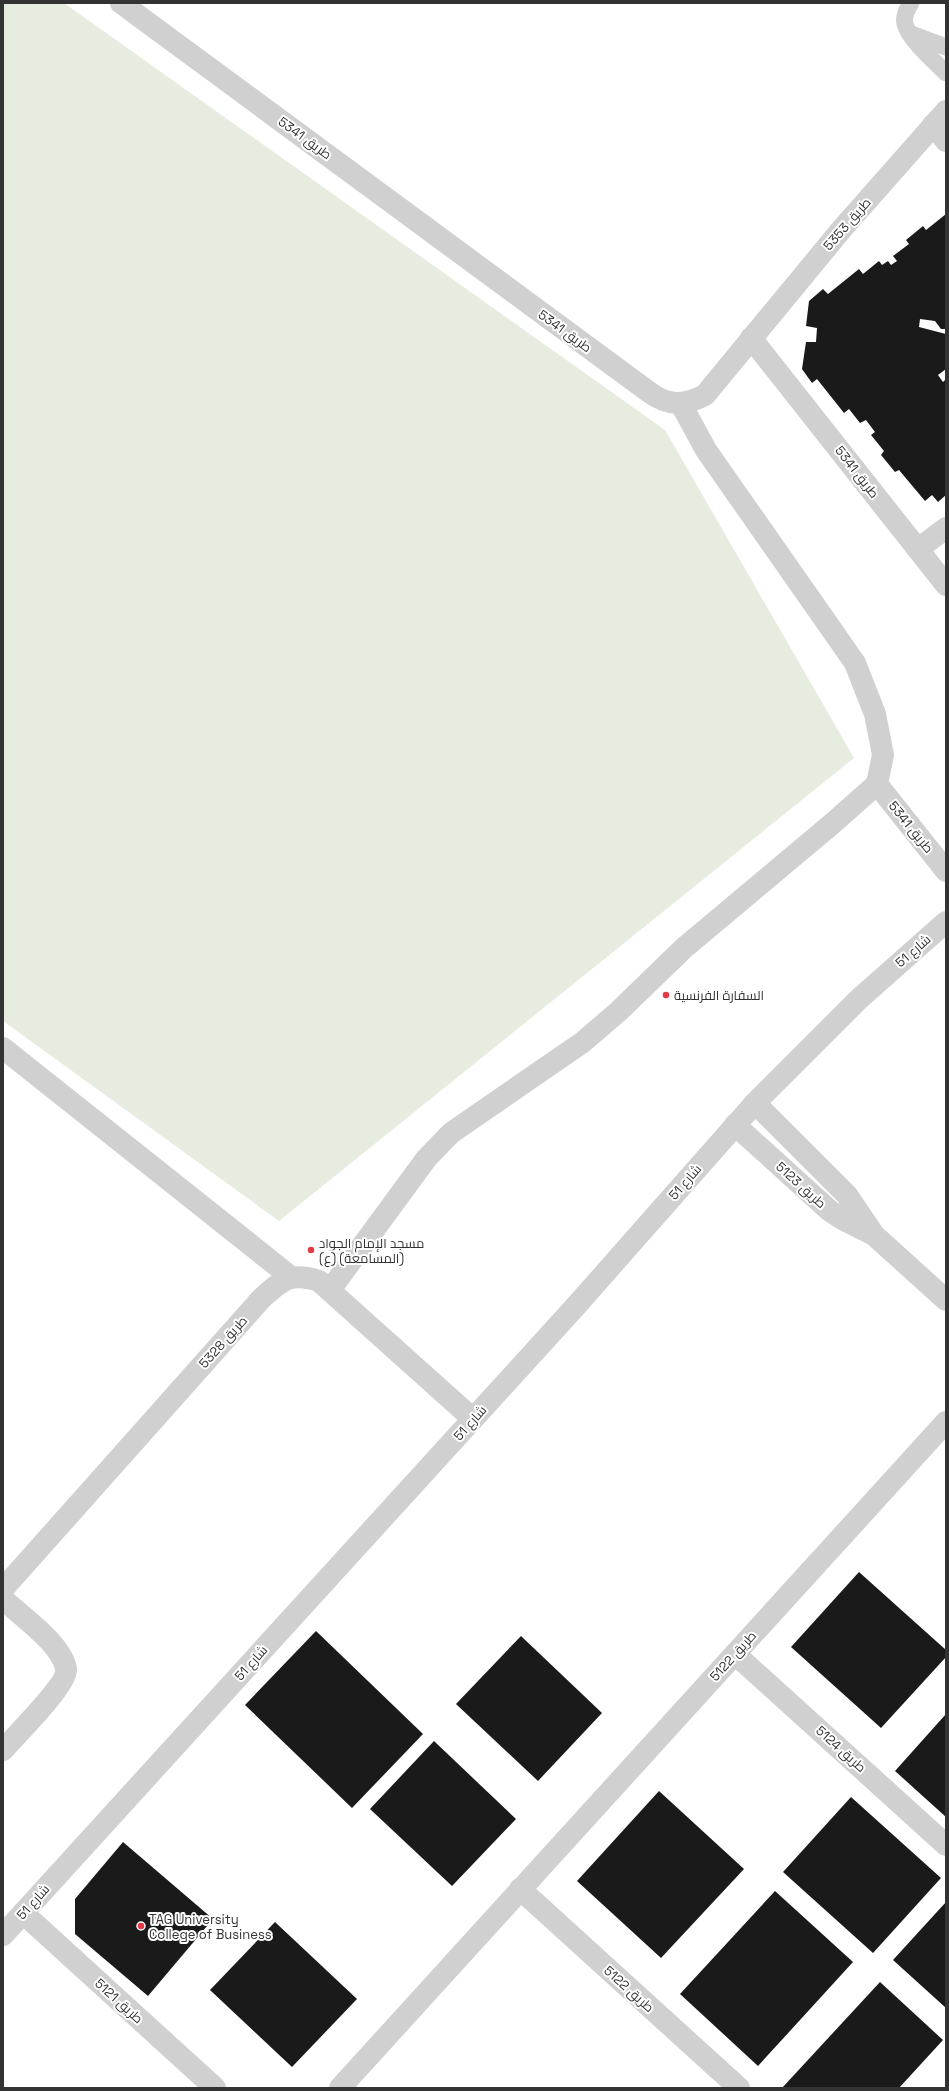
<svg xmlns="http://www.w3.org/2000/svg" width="949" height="2091" viewBox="0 0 949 2091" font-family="'Space Grotesk',Cairo,sans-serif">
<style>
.green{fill:#e6ecdf}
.building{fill:#1a1a1a}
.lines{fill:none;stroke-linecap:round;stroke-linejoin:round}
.service{stroke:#d0d0d0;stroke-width:17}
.minor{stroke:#d0d0d0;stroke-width:22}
.poi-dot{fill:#e63946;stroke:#fff;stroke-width:1.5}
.labels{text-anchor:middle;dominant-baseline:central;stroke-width:4;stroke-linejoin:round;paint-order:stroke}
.street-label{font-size:13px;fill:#333;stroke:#fff}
.poi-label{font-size:13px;fill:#333;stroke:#fff;text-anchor:start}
</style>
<rect width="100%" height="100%" fill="#fff"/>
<polygon class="green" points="3,3 64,3 665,430 854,758 279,1221 3,1021"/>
<g class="building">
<polygon points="946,214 946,329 941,329 935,321 920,319 919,327 946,334 946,369 938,375 943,382 946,379 946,495 938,502 932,495 925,501 899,470 895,472 881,455 884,451 871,435 875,432 866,420 860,423 849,409 844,413 817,379 812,383 802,369 806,342 816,342 817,328 806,326 809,301 823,289 828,294 859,269 863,274 879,261 882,265 888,261 891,265 897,261 893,256 909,244 906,240 923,226 926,230"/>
<polygon points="859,1572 946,1650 946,1657 881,1728 791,1647"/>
<polygon points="316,1631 423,1734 352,1808 245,1705"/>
<polygon points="521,1636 602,1713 538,1781 456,1704"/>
<polygon points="946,1714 946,1817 895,1771"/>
<polygon points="434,1741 516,1819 452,1886 370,1809"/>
<polygon points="659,1791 744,1869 661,1958 577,1881"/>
<polygon points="851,1797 941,1878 873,1953 783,1872"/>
<polygon points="123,1842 213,1919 148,1996 75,1934 75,1899"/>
<polygon points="775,1891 853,1962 758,2066 680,1994"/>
<polygon points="946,1902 946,2008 893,1960"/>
<polygon points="275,1922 357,1999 292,2067 210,1990"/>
<polygon points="880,1982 943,2040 899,2088 782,2088"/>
</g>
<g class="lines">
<g class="service">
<path d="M911,3C907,9 903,17 905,24C908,38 935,62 946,73"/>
<polyline points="911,34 946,47"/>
</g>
<g class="minor">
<path d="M121,3L649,392C668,406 684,406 705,395L841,230L946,111"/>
<polyline points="933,125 946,141"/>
<polyline points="751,338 946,585"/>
<polyline points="918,549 946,528"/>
<polyline points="877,784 946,871"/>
<polyline points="3,1048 291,1277"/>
<polyline points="755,1103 847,1195 874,1235 946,1300"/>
<polyline points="735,1125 830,1211 844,1220 874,1235"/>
<polyline points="330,1290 426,1159 451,1133 583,1042 619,1011 684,948 833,823 877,784 883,755 875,714 855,663 706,450 681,404"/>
<path d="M3,1589L261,1299C283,1279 290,1272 319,1281L473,1419"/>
<path d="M3,1599C21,1616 62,1644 66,1669C68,1684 15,1736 3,1750"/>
<polyline points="735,1654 946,1845"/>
<polyline points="520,1889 739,2088"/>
<polyline points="23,1913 215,2088"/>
<polyline points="3,1935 575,1307 755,1103 859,999 946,922"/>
<polyline points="340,2088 946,1422"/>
</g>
</g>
<g class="poi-dot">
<circle cx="666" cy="995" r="4"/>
<circle cx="311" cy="1250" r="4"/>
<circle cx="141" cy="1926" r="4"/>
</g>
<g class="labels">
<g class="street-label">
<text transform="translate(305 138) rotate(36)">طريق 5341</text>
<text transform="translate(847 224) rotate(-49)">طريق 5353</text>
<text transform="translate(565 331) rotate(36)">طريق 5341</text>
<text transform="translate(857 472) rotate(52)">طريق 5341</text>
<text transform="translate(911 827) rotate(51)">طريق 5341</text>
<text transform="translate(913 951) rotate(-41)">شارع 51</text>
<text transform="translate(685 1182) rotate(-49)">شارع 51</text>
<text transform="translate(801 1185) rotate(42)">طريق 5123</text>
<text transform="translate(223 1342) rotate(-48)">طريق 5328</text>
<text transform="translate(470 1423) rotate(-48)">شارع 51</text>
<text transform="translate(733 1656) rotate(-48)">طريق 5122</text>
<text transform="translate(251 1663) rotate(-48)">شارع 51</text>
<text transform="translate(841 1749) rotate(42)">طريق 5124</text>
<text transform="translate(33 1902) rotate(-48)">شارع 51</text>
<text transform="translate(629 1989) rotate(42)">طريق 5122</text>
<text transform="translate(119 2001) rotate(42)">طريق 5121</text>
</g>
<g class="poi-label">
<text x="674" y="995">السفارة الفرنسية</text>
<text x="319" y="1243">مسجد الإمام الجواد<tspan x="319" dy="15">(ع) (المسامعة)</tspan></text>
<text x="149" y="1919">TAG University<tspan x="149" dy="15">College of Business</tspan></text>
</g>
</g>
<rect width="949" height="2091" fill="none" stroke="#333333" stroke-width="8"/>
</svg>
